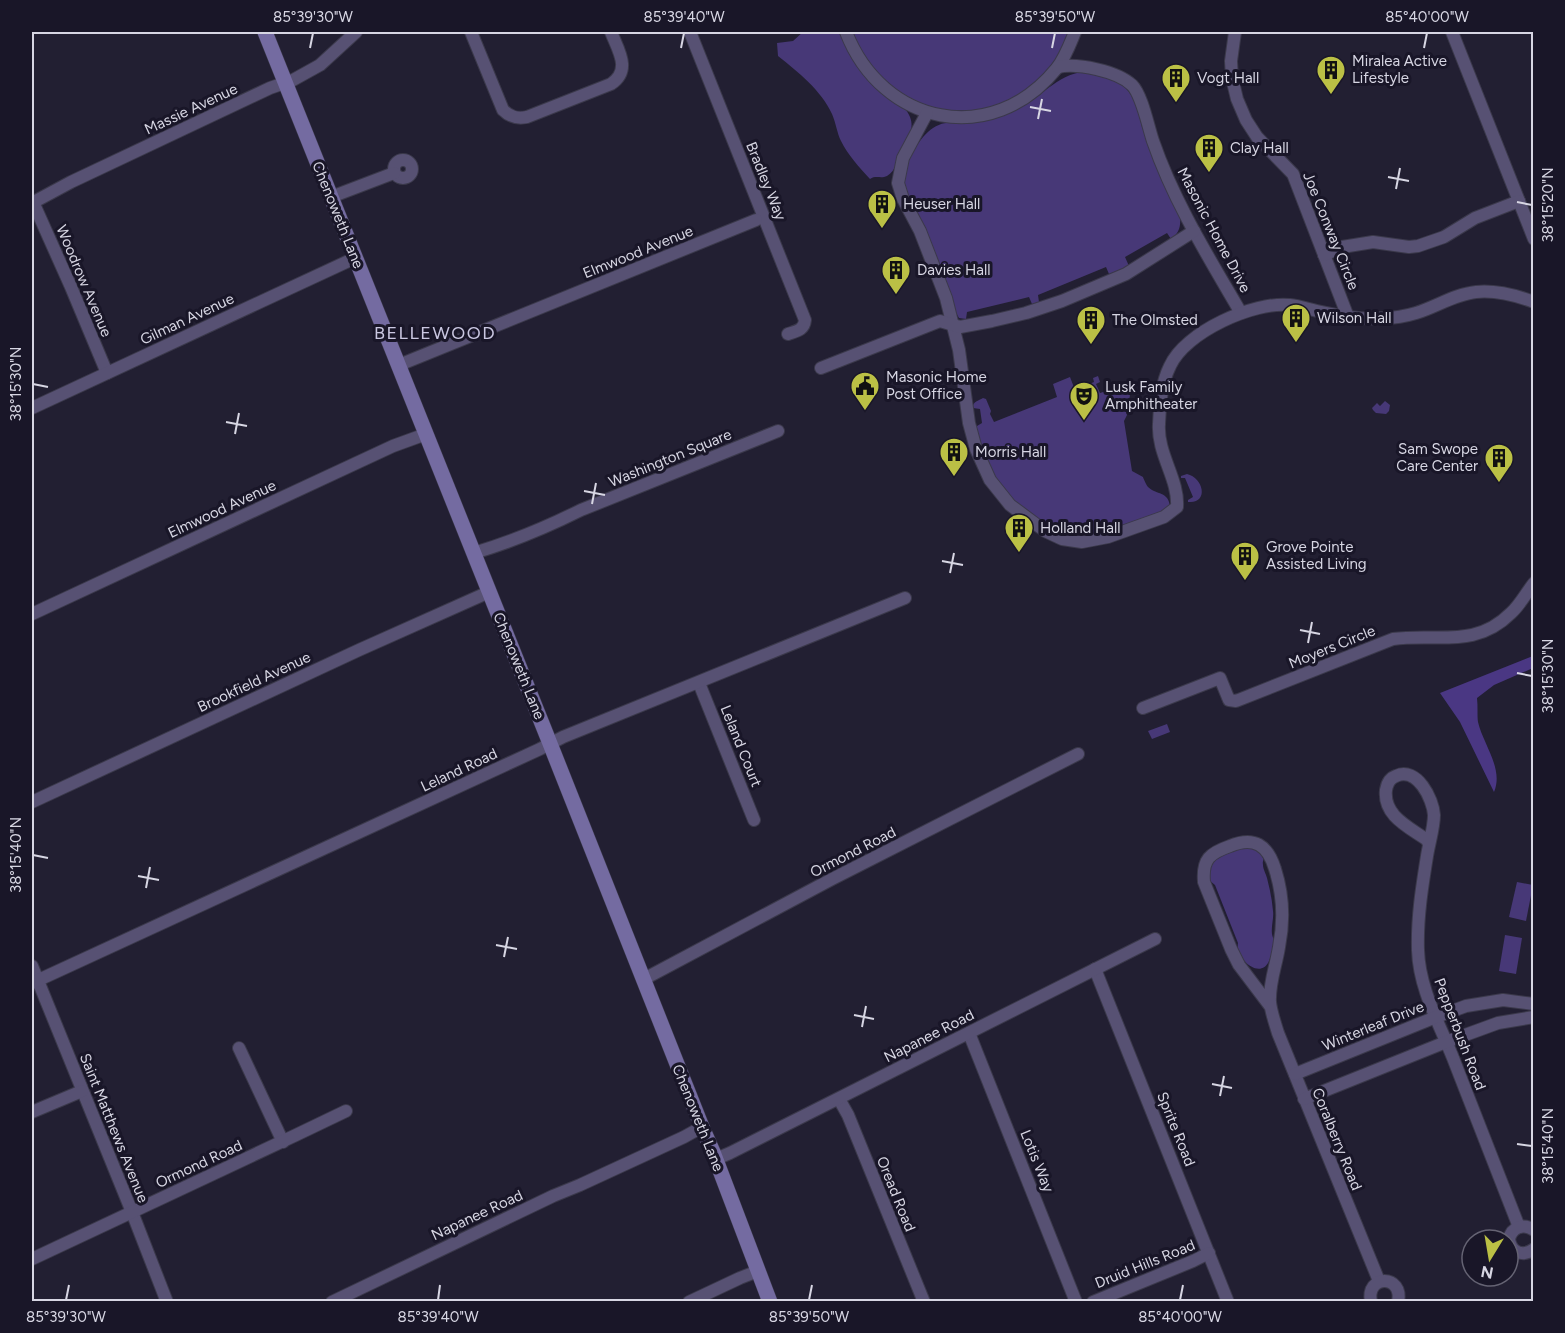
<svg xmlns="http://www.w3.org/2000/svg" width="1565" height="1333" viewBox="0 0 1565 1333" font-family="Figtree,sans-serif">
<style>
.green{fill:#473877}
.forest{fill:#4a3783}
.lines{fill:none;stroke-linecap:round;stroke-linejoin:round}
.street-casing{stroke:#3b394b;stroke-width:14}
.secondary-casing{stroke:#3b394b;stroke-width:16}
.street{stroke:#575173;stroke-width:12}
.secondary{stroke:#746ba1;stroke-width:15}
.ticks{fill:none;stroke:#d7d6e3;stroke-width:2}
.labels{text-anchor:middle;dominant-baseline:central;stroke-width:6;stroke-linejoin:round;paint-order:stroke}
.poi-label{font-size:15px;fill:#d7d6e3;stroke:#191628;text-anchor:start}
.street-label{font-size:15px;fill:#d7d6e3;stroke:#191628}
.quarter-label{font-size:18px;letter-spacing:1.5px;fill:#cac7e1;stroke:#191628}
.neatline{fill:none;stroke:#d7d6e3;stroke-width:2}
.ticks-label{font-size:15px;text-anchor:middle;fill:#d7d6e3}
</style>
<rect width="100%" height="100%" fill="#221f32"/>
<g class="green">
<path d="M803,32H841C848,52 859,71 875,87C886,97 905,103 910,117C915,130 907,140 901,152C897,160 896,171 887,176C881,179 876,175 870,179C859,167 848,155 841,141C837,133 836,123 832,114C821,90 798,72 778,56L777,43L793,41Z"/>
<polygon points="851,32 1072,32 1061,56 1035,85 1002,104 974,111 945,110 926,106 900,94 871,69"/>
<path d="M1084,72L1099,74L1122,84L1129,92L1136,103L1142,127L1152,154L1180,217C1181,226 1179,234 1171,239L1167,233L1125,257L1129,266L1109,274L1106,267L1038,295L1039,302L1032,304L1029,297L967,312L966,319L959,318C946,296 937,267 926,242C920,226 906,200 904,183C902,166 919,137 933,128C945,120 955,123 968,122C984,120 998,116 1012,111C1039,102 1055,74 1084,72Z"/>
<path d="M1098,376L1100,382L1096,384L1100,393L1116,388L1119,392L1127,389L1126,385L1128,384C1134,401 1124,402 1127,415L1124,421L1132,471L1143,477C1143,478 1147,486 1148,487C1156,495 1169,491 1170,507L1165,512L1100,536H1074L1058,532L1020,509L990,472L977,436V426L982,423L980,409L973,408C972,402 978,401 983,398L986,399L991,411L990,414L994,422L1057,397L1053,384L1070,377L1075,390L1094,382L1093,378Z"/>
<polygon points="1385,401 1390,405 1389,411 1386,414 1376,413 1373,410 1372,408 1377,403 1380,406"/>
<path d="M1187,474C1204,478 1209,504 1188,502V500L1193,497L1185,478H1181V476Z"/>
<polygon points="1167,724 1170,732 1152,739 1148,731"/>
<path d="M1248,845C1253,848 1260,851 1262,856C1265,862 1262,859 1263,865C1263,869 1266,874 1267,878C1270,889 1272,900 1273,911C1274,918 1271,926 1272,934C1273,940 1274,936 1274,943C1274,948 1271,956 1269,961C1260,981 1235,958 1238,943L1215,885L1209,880L1211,861L1217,854Z"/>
<polygon points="1517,882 1533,885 1526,921 1509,917"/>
<polygon points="1505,935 1522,938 1516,974 1499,971"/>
</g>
<path class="forest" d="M1533,656V668L1494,685L1477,698C1478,706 1477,715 1478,722C1483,744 1504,769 1494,792L1460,722L1440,693Z"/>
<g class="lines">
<g class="street-casing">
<g id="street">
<path d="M471,32L503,110C510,117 517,119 527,117L611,84C632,70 618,50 611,32"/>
<path d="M690,32L805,320C804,330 797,331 788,334"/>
<path d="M846,32C882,125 992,149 1057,68C1065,58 1070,44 1075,32"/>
<polyline points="1235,32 1231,61 1232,78 1237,99 1246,120 1257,137 1293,174 1348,317"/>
<polyline points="1452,32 1534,239"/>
<path d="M1058,67C1078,63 1117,71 1132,85C1142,95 1148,126 1153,141C1174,202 1209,258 1241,313"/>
<path d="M927,113L903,158L898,183L903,199L920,231L946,298L959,350L969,423L976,449L990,480L1010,505L1045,531L1062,539L1082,542L1108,537L1164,517L1177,507C1179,479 1157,454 1159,424C1160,404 1161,384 1170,366C1185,332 1254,301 1290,305C1299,306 1308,309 1317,311C1340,316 1361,320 1384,318C1395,318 1406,316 1416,313C1436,307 1455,294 1476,292C1495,290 1515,295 1534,302"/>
<circle cx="403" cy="169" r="9"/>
<polyline points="331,197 394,173"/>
<polyline points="33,202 71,287 107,373"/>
<polyline points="32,203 71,182 270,88 293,80 320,65 356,32"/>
<polyline points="1324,255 1342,247 1373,242 1409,247 1418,246 1444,237 1475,218 1519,201"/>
<polyline points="399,365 756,220"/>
<polyline points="821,368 940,321 960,327 992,321 1026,313 1062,301 1126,274 1194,231"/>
<polyline points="32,408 355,258"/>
<path d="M474,553C511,542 547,527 581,510L778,431"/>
<polyline points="32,614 393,446 426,434"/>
<polyline points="699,683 754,820"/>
<path d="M1143,708L1220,678L1229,700L1236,701L1393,639C1438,633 1475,649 1511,613C1520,605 1526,593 1534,583"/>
<polyline points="32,802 359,650 489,592"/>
<path d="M1429,844L1427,840C1409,827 1383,816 1386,790C1387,784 1390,778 1396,776C1417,766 1433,799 1434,815C1434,828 1429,843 1427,856C1422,887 1417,918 1418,950C1419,988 1439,1023 1453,1058C1475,1114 1497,1170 1519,1227"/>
<polyline points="32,966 132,1212 167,1302"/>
<polyline points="1095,969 1228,1302"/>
<polyline points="644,979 832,879 1078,754"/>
<polyline points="32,983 540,749 563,737 905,598"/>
<path d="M1270,1006L1239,965L1231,949L1204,882C1202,859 1210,853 1230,846C1254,836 1268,845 1275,869C1283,894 1284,922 1279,947C1276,966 1269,983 1270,1002C1271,1012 1275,1023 1278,1033L1379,1281"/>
<polyline points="969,1033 1076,1302"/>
<polyline points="239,1048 283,1142"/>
<polyline points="1295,1074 1436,1017 1466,1006 1503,1000 1534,1004"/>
<polyline points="839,1099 848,1115 924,1302"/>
<polyline points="1304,1099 1446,1042 1498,1023 1534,1017"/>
<polyline points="32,1112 82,1091"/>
<polyline points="716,1159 730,1153 1155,939"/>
<path d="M1534,1230C1523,1223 1512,1227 1509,1239C1511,1253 1523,1257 1534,1249"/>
<polyline points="32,1259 296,1135 346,1111"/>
<polyline points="332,1302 553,1196 580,1185 684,1137 702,1127"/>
<polyline points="689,1302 740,1278 758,1271"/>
<polyline points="1093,1302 1193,1261 1209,1253"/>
<path d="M1371,1302C1365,1274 1404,1274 1398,1302"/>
</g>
</g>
<g class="secondary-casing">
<polyline id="secondary" points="265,32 547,736 702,1127 713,1152 770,1302"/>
</g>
<use href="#street" class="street"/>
<use href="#secondary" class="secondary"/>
</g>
<path class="ticks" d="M310,48L313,33M681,48L684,33M1052,48L1055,33M1424,48L1427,33M1030,107L1051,111M1038,119L1042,99M1388,177L1409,181M1396,189L1400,168M1517,202L1532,205M33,384L48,387M226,422L247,426M235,434L239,413M584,491L605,495M592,504L596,483M942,561L963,565M950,573L954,553M1300,630L1320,634M1308,643L1312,622M1517,673L1532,676M33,855L48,858M138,876L159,880M146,888L150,867M496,945L517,949M504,957L508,937M854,1015L874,1019M862,1027L866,1006M1212,1084L1232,1088M1220,1096L1224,1076M1517,1144L1532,1146M66,1300L69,1285M438,1300L440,1285M809,1300L812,1285M1180,1300L1183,1285"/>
<defs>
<g id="building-pin" transform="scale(1.5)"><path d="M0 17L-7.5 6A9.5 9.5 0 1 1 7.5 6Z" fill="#bbc045" stroke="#191628"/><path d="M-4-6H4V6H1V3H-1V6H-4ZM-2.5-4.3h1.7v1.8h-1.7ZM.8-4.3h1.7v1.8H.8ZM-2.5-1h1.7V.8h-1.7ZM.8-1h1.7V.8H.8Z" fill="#111"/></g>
<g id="civic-pin" transform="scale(1.5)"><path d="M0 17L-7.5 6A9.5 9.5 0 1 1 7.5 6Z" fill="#bbc045" stroke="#191628"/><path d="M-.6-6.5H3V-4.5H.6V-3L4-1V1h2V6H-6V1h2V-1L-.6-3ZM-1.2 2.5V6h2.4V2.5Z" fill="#111"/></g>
<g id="theatre-pin" transform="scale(1.5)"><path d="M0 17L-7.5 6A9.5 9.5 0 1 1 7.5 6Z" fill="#bbc045" stroke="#191628"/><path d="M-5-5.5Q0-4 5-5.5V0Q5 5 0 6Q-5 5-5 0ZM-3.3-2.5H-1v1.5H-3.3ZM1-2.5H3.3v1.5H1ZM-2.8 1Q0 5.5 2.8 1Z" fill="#111"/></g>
</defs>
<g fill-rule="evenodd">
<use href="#building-pin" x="1331" y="70"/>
<use href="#building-pin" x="1176" y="78"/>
<use href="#building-pin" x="1209" y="148"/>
<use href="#building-pin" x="882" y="204"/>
<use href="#building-pin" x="896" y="270"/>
<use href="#building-pin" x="1296" y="318"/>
<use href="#building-pin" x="1091" y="320"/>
<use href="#civic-pin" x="865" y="386"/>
<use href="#theatre-pin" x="1084" y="396"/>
<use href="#building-pin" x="954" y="452"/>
<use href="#building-pin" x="1499" y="458"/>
<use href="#building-pin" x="1019" y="528"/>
<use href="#building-pin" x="1245" y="556"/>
</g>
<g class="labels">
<g class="poi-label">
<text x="1352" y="61">Miralea Active<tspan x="1352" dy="17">Lifestyle</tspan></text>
<text x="1197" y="78">Vogt Hall</text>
<text x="1230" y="148">Clay Hall</text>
<text x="903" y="204">Heuser Hall</text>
<text x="917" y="270">Davies Hall</text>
<text x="1317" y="318">Wilson Hall</text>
<text x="1112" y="320">The Olmsted</text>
<text x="886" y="377">Masonic Home<tspan x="886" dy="17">Post Office</tspan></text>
<text x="1105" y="387">Lusk Family<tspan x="1105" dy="17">Amphitheater</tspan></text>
<text x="1478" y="449" text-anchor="end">Sam Swope<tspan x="1478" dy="17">Care Center</tspan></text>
<text x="975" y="452">Morris Hall</text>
<text x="1040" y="528">Holland Hall</text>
<text x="1266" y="547">Grove Pointe<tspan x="1266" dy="17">Assisted Living</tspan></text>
</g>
<g class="street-label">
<text transform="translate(191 109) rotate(-25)">Massie Avenue</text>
<text transform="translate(766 181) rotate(68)">Bradley Way</text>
<text transform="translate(338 215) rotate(68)">Chenoweth Lane</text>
<text transform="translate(1214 230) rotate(62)">Masonic Home Drive</text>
<text transform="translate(1331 231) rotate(68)">Joe Conway Circle</text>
<text transform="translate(638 252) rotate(-22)">Elmwood Avenue</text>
<text transform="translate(84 281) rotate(67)">Woodrow Avenue</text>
<text transform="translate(187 319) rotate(-25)">Gilman Avenue</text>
<text transform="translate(670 458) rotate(-22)">Washington Square</text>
<text transform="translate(222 509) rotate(-25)">Elmwood Avenue</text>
<text transform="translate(1332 647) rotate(-22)">Moyers Circle</text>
<text transform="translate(519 666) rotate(68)">Chenoweth Lane</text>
<text transform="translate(254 682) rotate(-25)">Brookfield Avenue</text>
<text transform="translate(741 746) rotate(68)">Leland Court</text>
<text transform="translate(459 770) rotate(-25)">Leland Road</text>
<text transform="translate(853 852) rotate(-27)">Ormond Road</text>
<text transform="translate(1373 1026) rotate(-22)">Winterleaf Drive</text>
<text transform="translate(1460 1034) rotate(69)">Pepperbush Road</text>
<text transform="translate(929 1036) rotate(-27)">Napanee Road</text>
<text transform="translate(698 1118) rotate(68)">Chenoweth Lane</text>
<text transform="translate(114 1128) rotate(68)">Saint Matthews Avenue</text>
<text transform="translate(1176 1129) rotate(68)">Sprite Road</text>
<text transform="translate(1337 1139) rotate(68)">Coralberry Road</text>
<text transform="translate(1037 1161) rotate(68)">Lotis Way</text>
<text transform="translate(199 1164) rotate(-25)">Ormond Road</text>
<text transform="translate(896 1194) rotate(68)">Oread Road</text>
<text transform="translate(477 1215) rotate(-25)">Napanee Road</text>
<text transform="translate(1145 1264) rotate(-22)">Druid Hills Road</text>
</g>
<g class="quarter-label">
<text x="435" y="333">BELLEWOOD</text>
</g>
</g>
<rect width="1565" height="1333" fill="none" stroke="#191628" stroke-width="66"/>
<g transform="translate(1490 1258) rotate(191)"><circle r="28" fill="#191628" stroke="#656373" stroke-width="1.5"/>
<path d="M0-4.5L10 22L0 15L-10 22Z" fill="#bbc045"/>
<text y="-9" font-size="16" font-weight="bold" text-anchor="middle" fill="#d7d6e3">N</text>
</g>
<rect x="33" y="33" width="1499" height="1267" class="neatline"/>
<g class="ticks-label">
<text x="313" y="22">85°39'30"W</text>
<text x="684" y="22">85°39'40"W</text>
<text x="1055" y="22">85°39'50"W</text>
<text x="1427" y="22">85°40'00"W</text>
<text transform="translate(1548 205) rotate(-90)" y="5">38°15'20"N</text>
<text transform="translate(16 384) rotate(-90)" y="5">38°15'30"N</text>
<text transform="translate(1548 676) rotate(-90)" y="5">38°15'30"N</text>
<text transform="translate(16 855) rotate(-90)" y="5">38°15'40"N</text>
<text transform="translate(1548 1146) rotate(-90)" y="5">38°15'40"N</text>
<text x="66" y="1322">85°39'30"W</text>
<text x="438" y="1322">85°39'40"W</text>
<text x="809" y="1322">85°39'50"W</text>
<text x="1180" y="1322">85°40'00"W</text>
</g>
</svg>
